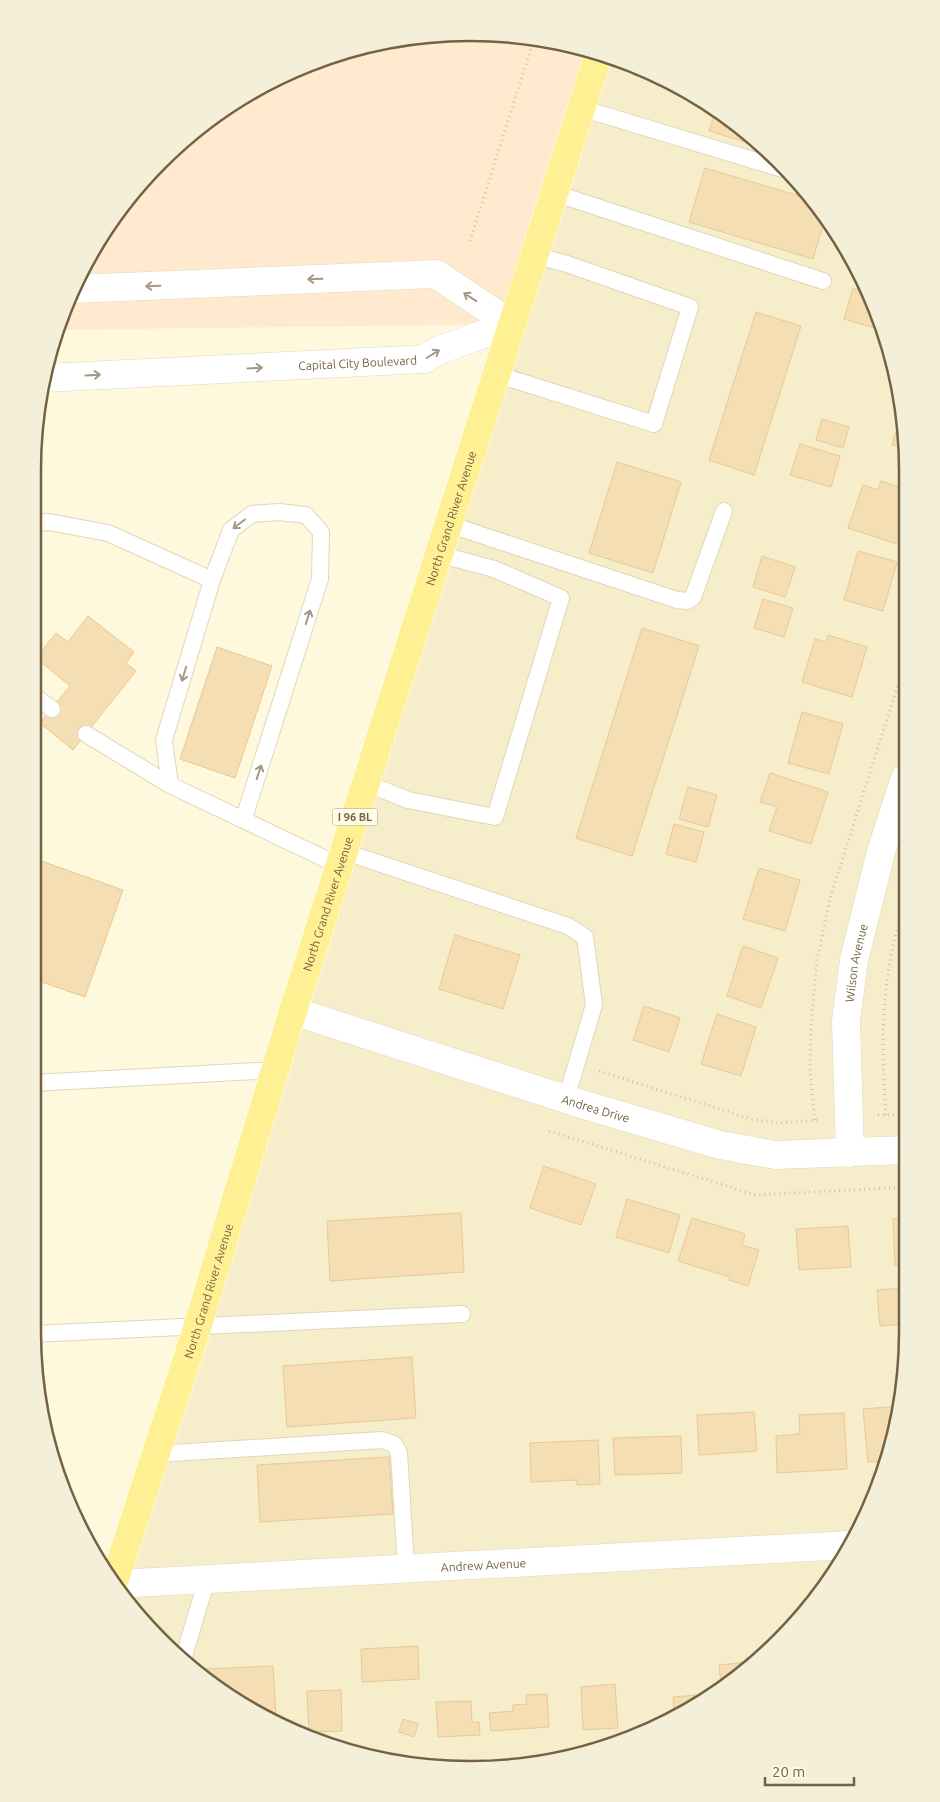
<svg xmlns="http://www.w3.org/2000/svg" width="940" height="1802" viewBox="0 0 940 1802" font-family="Ubuntu,sans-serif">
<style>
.residential{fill:#f6edcb}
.commercial{fill:#ffead0}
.building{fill:#f5deb3;stroke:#e9c992}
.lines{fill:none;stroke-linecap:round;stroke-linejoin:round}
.lane-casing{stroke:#e2d6b9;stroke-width:18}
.street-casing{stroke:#e2d6b9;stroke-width:29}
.primary-casing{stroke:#fff;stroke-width:29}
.path{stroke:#dac197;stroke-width:3;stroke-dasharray:1 4;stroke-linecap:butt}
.lane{stroke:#fff;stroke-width:16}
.street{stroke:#fff;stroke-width:28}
.primary{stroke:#fff193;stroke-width:28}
.oneway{stroke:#a59985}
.labels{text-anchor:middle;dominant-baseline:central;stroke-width:4;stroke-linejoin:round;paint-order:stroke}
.shield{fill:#fffbe5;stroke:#9e9074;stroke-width:1}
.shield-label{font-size:11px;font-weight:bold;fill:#756244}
.street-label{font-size:12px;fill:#756244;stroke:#fffbe5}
.rim{fill:none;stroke:#756244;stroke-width:2.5}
</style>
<rect width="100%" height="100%" fill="#fef9dd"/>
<polygon class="residential" points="600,54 664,78 758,141 817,204 874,303 904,413 907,1360 893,1445 862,1526 817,1599 759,1661 638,1736 499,1769 357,1755 227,1696 123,1599 113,1580"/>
<polygon class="commercial" points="499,33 583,47 598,53 511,324 57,330 78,276 123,203 182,141 252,91 330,56 413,36"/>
<g class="building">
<polygon points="715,112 758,141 765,148 709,131"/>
<polygon points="705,168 813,200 825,218 813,259 689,222"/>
<polygon points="853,288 869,293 874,303 880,323 878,329 844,319"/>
<polygon points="756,312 801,326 754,475 709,460"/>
<polygon points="903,408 904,413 904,448 892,445"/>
<polygon points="822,419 849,427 843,448 816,440"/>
<polygon points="800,444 840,456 831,487 790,475"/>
<polygon points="617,462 681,482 653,573 589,553"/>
<polygon points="881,481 904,489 903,546 848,528 863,485 878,490"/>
<polygon points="858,551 897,562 883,611 844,600"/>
<polygon points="762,556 795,567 785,597 753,587"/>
<polygon points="763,599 793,608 784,637 754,628"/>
<polygon points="88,616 134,652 126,663 136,671 73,750 40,723 70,686 36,658 56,633 68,642"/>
<polygon points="642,628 699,646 632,856 576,838"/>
<polygon points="828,635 867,647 852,697 802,682 815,639 826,642"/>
<polygon points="217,647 272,666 235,778 180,759"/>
<polygon points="802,712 843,724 829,774 788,763"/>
<polygon points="770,773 828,792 811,844 769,831 777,807 760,802"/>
<polygon points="688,787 717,795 708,827 679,819"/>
<polygon points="674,824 704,832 696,862 666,854"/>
<polygon points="33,858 123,890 85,997 33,979"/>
<polygon points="759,868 800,880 785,931 743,919"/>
<polygon points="455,935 520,955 503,1009 439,989"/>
<polygon points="743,946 778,958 761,1008 727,996"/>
<polygon points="644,1006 680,1018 669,1052 633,1040"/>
<polygon points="717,1014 756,1027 741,1076 701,1064"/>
<polygon points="544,1166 596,1184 581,1225 530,1208"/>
<polygon points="627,1199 680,1215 669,1253 616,1237"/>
<polygon points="461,1213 464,1272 330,1281 327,1221"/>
<polygon points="692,1218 745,1234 742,1245 759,1250 748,1286 729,1280 730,1277 678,1261"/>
<polygon points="906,1218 906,1264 895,1265 893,1219"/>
<polygon points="848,1226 851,1267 799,1270 796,1229"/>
<polygon points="906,1288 906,1324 880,1326 877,1290"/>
<polygon points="412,1357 416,1418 287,1427 283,1366"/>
<polygon points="899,1406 893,1445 887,1461 868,1462 863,1409"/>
<polygon points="754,1412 757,1451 699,1455 697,1415"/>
<polygon points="844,1413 847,1469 777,1473 776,1436 800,1434 799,1415"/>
<polygon points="681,1436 682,1473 615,1475 613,1438"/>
<polygon points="598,1440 600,1484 577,1485 577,1480 531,1482 530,1443"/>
<polygon points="389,1457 393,1514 260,1522 257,1465"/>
<polygon points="418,1646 419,1679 362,1682 361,1649"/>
<polygon points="748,1662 748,1667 721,1684 719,1665"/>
<polygon points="273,1666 276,1718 227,1696 207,1677 206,1669"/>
<polygon points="615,1684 618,1728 583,1730 581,1687"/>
<polygon points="341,1690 342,1731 309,1732 307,1691"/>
<polygon points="547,1694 549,1727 491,1731 489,1713 513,1711 513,1705 527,1704 526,1695"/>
<polygon points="698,1695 698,1698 674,1713 673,1697"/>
<polygon points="471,1701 472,1722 479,1722 480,1735 438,1737 436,1702"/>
<polygon points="403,1719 418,1724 414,1737 399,1732"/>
</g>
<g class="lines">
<g class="lane-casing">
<g id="lane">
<polyline points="581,108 786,170"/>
<polyline points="554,193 823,281"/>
<polyline points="496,374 654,424 690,307 567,264 534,255"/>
<polyline points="33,523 49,522 108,533 212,580"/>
<polyline points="448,524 677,600 687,601 693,597 724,511"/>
<polyline points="33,695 52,709"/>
<polyline points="86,734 170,785"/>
<polyline points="366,783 408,800 495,817 561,598 494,569 438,554"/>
<polyline points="244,818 320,579 321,532 306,515 279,512 252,514 231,530 212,580 164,740 170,785 340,866"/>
<polyline points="345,852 568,926 585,937 594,1005 566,1099"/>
<polyline points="33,1083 276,1070"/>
<polyline points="33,1334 462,1314"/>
<polyline points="156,1454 382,1440 394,1444 399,1453 406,1567"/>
<polyline points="184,1656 207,1579"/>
</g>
</g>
<g class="street-casing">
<g id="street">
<polyline points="73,289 436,274 511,324"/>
<path id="s1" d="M44,378L425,359L437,351L511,324"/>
<path id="s2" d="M293,1011L578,1103L720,1145L775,1155L906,1150"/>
<path id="s3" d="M850,1153L846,1021L854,960L881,852L905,778"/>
<path id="s4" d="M115,1584L850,1545"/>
</g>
</g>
<g class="primary-casing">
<g id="primary">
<path id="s5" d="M114,1582L197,1328L293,1011L599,53"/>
</g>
</g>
<g class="path">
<polyline points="470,241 534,39"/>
<polyline points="599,1071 751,1119 779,1123 817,1120"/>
<polyline points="878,1115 906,1114"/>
<path d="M886,1115C882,1063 881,1007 891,956C894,938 900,921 905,903"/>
<polyline points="815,1120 810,1072 811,1024 817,960 831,895 904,666"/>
<polyline points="549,1131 756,1195 906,1187"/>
</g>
<use href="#lane" class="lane"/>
<use href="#street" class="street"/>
<use href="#primary" class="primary"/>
</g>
<defs><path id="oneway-shaft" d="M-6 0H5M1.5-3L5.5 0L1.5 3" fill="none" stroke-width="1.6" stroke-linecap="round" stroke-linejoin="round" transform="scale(1.25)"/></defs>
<g class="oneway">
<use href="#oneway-shaft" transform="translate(315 279) rotate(178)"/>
<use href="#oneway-shaft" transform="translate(153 286) rotate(178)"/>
<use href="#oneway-shaft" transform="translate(470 297) rotate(-147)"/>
<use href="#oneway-shaft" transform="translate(433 354) rotate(-32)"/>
<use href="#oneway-shaft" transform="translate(255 368) rotate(-3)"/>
<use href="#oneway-shaft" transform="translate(93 375) rotate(-3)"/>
<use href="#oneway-shaft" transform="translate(239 524) rotate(143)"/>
<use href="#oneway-shaft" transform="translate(308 617) rotate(-72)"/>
<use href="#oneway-shaft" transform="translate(184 674) rotate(107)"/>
<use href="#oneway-shaft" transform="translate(259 772) rotate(-72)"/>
</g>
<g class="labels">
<rect class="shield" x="332.5" y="808.5" width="45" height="17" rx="4"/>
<g class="shield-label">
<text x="355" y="817">I 96 BL</text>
</g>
<g class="street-label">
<text stroke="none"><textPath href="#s1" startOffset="314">Capital City Boulevard</textPath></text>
<text stroke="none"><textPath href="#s5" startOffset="1116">North Grand River Avenue</textPath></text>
<text stroke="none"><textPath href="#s5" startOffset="711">North Grand River Avenue</textPath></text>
<text stroke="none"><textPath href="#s3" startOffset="191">Wilson Avenue</textPath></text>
<text stroke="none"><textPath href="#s2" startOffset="318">Andrea Drive</textPath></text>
<text stroke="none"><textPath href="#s5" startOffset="306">North Grand River Avenue</textPath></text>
<text stroke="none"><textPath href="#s4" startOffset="369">Andrew Avenue</textPath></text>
</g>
</g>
<path d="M0 0H940V1802H0ZM470 41H470A429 429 0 0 1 899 470V1332A429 429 0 0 1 470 1761H470A429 429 0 0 1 41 1332V470A429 429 0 0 1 470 41Z" fill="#f4efd8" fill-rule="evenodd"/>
<path class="rim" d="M470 41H470A429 429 0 0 1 899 470V1332A429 429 0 0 1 470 1761H470A429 429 0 0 1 41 1332V470A429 429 0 0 1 470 41Z"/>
<path d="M765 1777v8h89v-8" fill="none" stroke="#756244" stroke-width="2.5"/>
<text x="772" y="1777" font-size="15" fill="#756244" stroke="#fffbe5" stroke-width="4" paint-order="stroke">20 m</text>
</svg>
